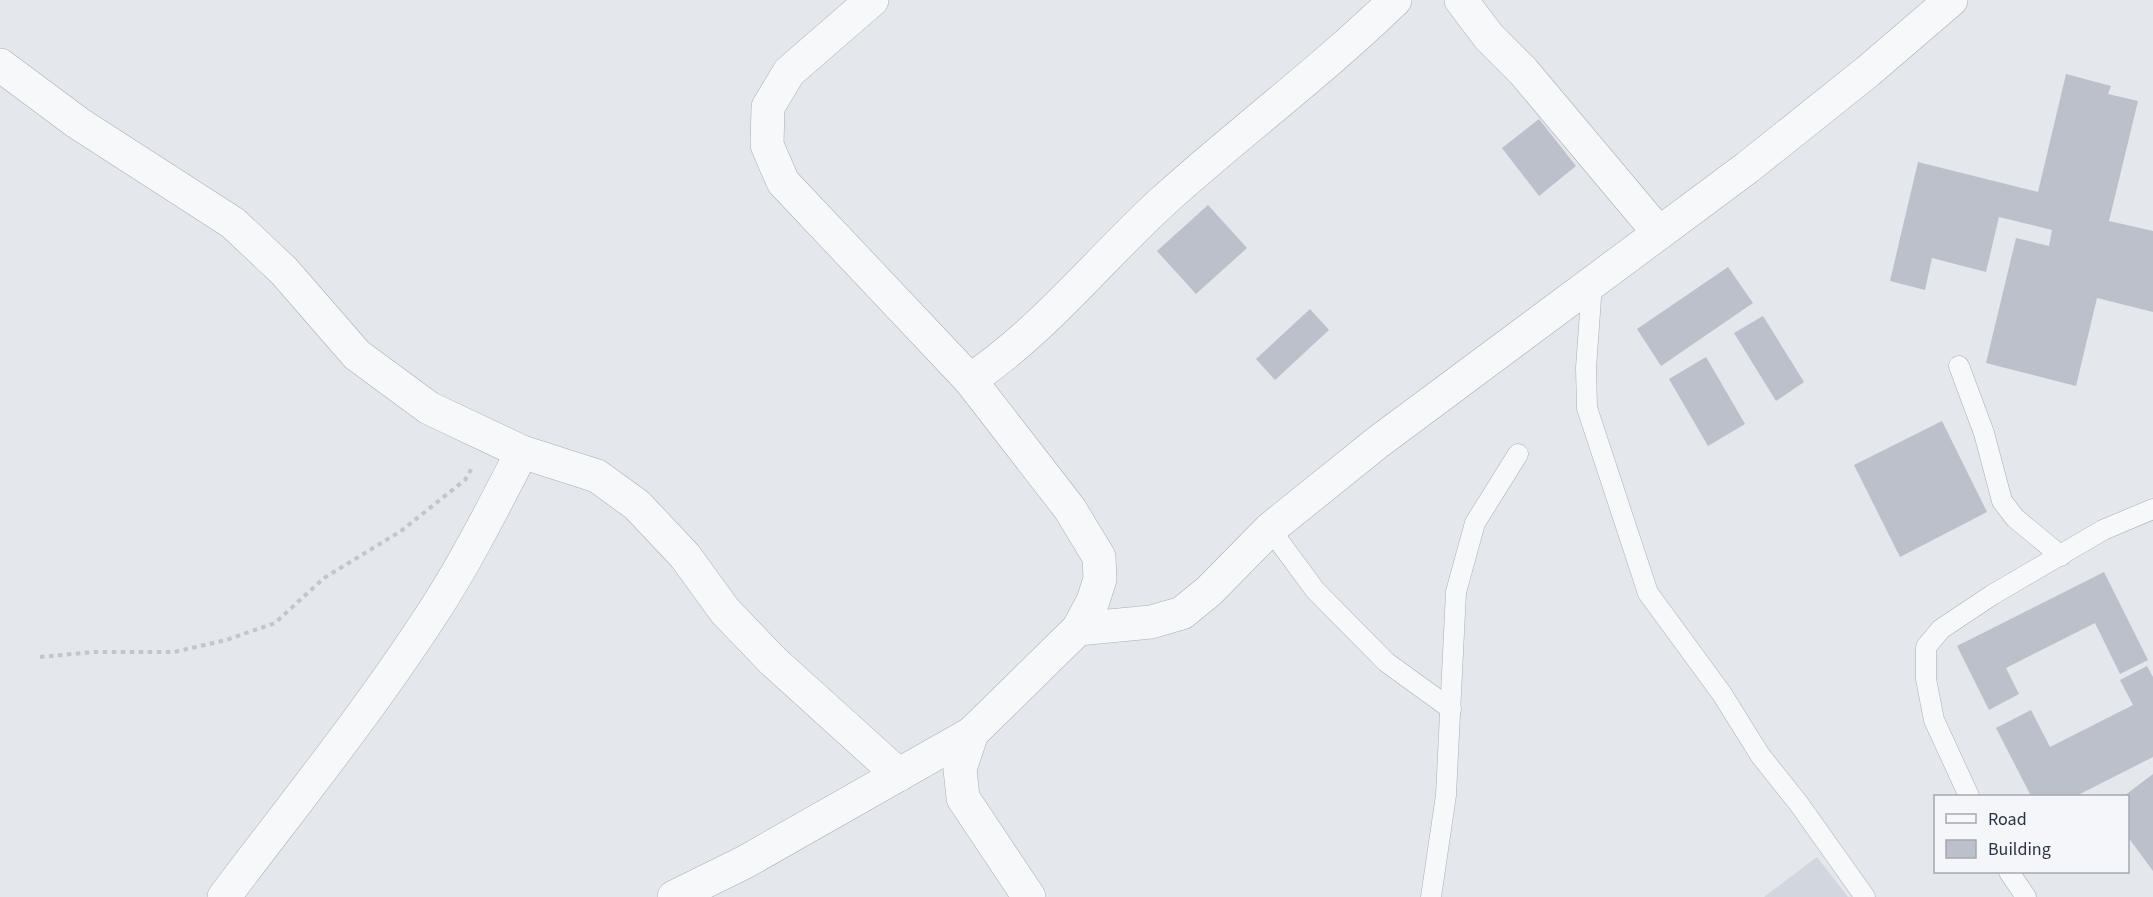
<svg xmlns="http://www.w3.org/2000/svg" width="2153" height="897" viewBox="0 0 2153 897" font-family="'Source Sans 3',sans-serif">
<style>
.built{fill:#d2d6de}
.building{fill:#bbc0ca}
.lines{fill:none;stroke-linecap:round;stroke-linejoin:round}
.service-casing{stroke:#a9aeb7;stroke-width:21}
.minor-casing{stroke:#a9aeb7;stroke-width:34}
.path{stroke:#c2c5cb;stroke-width:4;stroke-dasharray:4.5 4.5;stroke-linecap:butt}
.service{stroke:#f7f8fa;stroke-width:20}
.minor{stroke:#f7f8fa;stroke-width:33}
</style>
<rect width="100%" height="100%" fill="#e4e7ec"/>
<polygon class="built" points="1817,857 1848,897 1764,897"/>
<g class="building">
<polygon points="2066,74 2111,86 2108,94 2138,101 2109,221 2153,231 2153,312 2097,298 2076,386 1986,363 2016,238 2049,246 2052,230 1999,217 1986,272 1932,258 1925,290 1890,281 1918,162 2038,192"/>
<polygon points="1539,119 1576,166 1539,196 1502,148"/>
<polygon points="1208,205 1247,248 1196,294 1157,251"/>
<polygon points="1728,267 1753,303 1661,366 1637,329"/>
<polygon points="1310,309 1329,330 1275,380 1256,359"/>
<polygon points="1763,316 1804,382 1776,401 1734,333"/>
<polygon points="1706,357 1745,424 1708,446 1669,379"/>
<polygon points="1942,421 1987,512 1900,557 1854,465"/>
<polygon points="2104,572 2148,660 2120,674 2095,623 2006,668 2019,694 1989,710 1957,646"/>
<polygon points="2147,666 2153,677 2153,757 2076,796 2031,796 1996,728 2031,710 2050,747 2133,705 2120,680"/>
<polygon points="2153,774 2153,871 2128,837 2128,796 2124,796"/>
</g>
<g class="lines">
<g class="service-casing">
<g id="service">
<polyline points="1592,284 1586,368 1587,408 1648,593 1722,694 1760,755 1799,804 1865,897"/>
<polyline points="1959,366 1984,433 2002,501 2015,518 2061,556"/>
<polyline points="1270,529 1315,590 1386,662 1451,709"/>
<polyline points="1969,796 1934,720 1926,679 1926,647 1941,629 1992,595 2103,530 2153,509"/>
<polyline points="2009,872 2026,897"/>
<polyline points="1431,897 1446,795 1456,592 1475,523 1518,454"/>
</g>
</g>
<g class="minor-casing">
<g id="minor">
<polyline points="872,0 789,72 768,107 767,145 783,182 970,380 1070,509 1099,557 1100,579 1093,601 1078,629 972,733 960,769 963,798 1029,897"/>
<polyline points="1461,0 1489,37 1523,71 1659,233"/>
<polyline points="0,65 78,123 233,223 284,271 357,355 429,408 522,452 597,476 637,505 685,556 725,611 773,661 899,775"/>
<path d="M970,380C1043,331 1097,262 1161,203C1237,134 1321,72 1395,0"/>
<polyline points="1078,629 1151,622 1182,613 1209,591 1270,529 1378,442 1748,167 1867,72 1951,0"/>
<path d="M224,897C295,803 370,710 434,611C467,560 494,506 522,452"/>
<polyline points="674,897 745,862 972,733"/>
</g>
</g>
<polyline class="path" points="40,657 94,652 174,652 226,640 275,623 324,578 401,531 436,503 465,480 473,466"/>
<use href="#service" class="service"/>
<use href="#minor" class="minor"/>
</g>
<rect x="1934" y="795" width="195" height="78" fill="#f4f6f9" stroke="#a4a8b1" stroke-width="1.5"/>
<rect x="1946" y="814" width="30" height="9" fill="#f7f8fa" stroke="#a4a8b1" stroke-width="1.5"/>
<text x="1988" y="825" font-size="18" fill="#2b3445">Road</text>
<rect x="1946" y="840" width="30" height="18" fill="#bbc0ca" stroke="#a4a8b1" stroke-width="1.5"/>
<text x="1988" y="855" font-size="18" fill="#2b3445">Building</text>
</svg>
